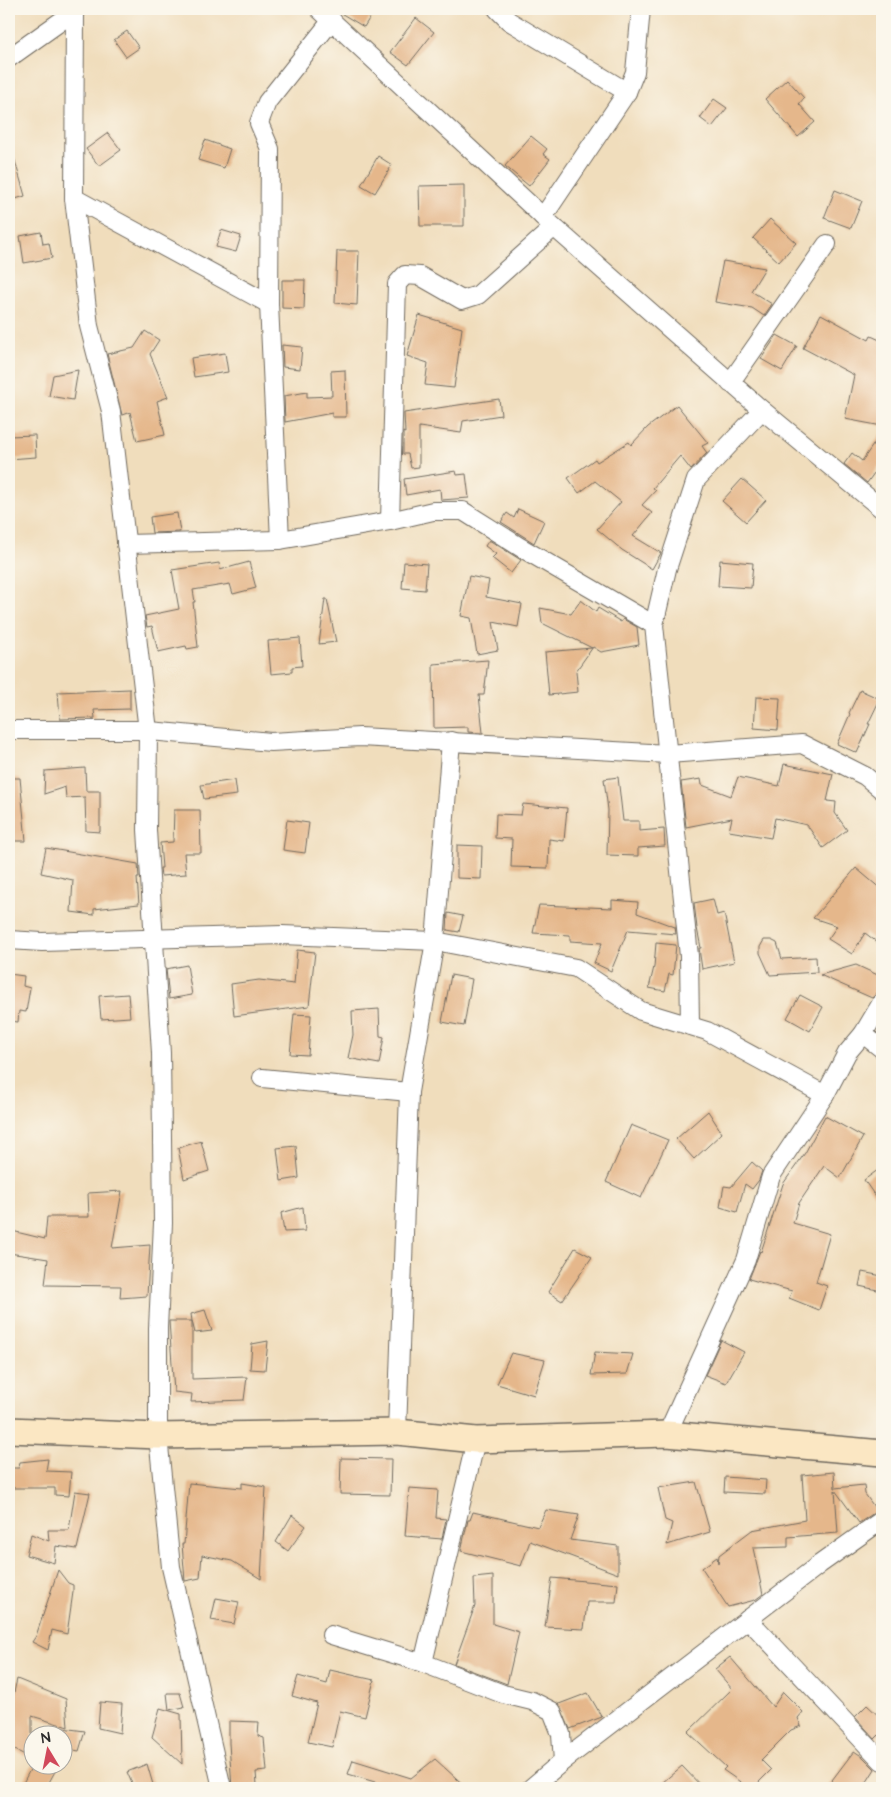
<svg xmlns="http://www.w3.org/2000/svg" width="891" height="1797" viewBox="0 0 891 1797" font-family="'Architects Daughter',sans-serif">
<style>
.building{fill:#e5b78b}
.lines{fill:none;stroke-linecap:round;stroke-linejoin:round}
.street-casing{stroke:#70695e;stroke-width:20}
.secondary-casing{stroke:#70695e;stroke-width:28}
.street{stroke:#fff;stroke-width:18}
.secondary{stroke:#fbe7c3;stroke-width:25}
</style>
<rect width="100%" height="100%" fill="#fbf7ec"/>
<filter id="ink" filterUnits="userSpaceOnUse"><feTurbulence type="fractalNoise" baseFrequency=".02" numOctaves="2"/><feDisplacementMap in="SourceGraphic" scale="10" xChannelSelector="R" yChannelSelector="G"/><feConvolveMatrix kernelMatrix="1 2 1 2 8 2 1 2 1" color-interpolation-filters="sRGB"/></filter>
<filter id="wash" filterUnits="userSpaceOnUse"><feTurbulence type="fractalNoise" baseFrequency=".0096" numOctaves="4" result="noise"/><feDisplacementMap in="SourceGraphic" scale="20" xChannelSelector="R" yChannelSelector="G"/><feGaussianBlur stdDeviation="1.12" result="paint"/><feColorMatrix in="noise" values="0 0 0 0 0 0 0 0 0 0 0 0 0 0 0 0 0 1.4 0 .05"/><feComposite in="paint" operator="in"/></filter>
<g filter="url(#wash)">
<rect width="100%" height="100%" fill="#f0ddbc"/>
<g id="blocks">
<g class="building">
<polygon points="334,9 375,9 364,27"/>
<polygon points="416,18 434,32 408,65 390,52"/>
<polygon points="127,31 139,48 126,57 114,40"/>
<polygon points="787,79 804,98 799,104 815,122 798,137 765,99"/>
<polygon points="714,99 727,108 712,127 700,118"/>
<polygon points="108,133 121,150 99,166 86,149"/>
<polygon points="531,136 547,149 543,154 550,159 529,186 505,166"/>
<polygon points="205,140 230,149 224,168 198,160"/>
<polygon points="9,154 13,154 25,196 9,201"/>
<polygon points="378,156 392,165 375,193 361,185"/>
<polygon points="464,185 464,226 420,226 419,186"/>
<polygon points="835,190 862,201 851,228 824,218"/>
<polygon points="770,219 796,243 779,262 753,238"/>
<polygon points="221,230 241,236 236,252 216,247"/>
<polygon points="41,232 43,244 49,243 52,258 24,263 20,236"/>
<polygon points="337,251 359,251 357,305 335,303"/>
<polygon points="723,261 765,268 751,291 772,304 764,316 752,308 715,302"/>
<polygon points="282,280 305,280 304,309 282,308"/>
<polygon points="821,314 869,340 871,336 882,341 882,426 845,419 854,375 803,348"/>
<polygon points="419,315 462,328 454,388 425,385 428,363 407,356"/>
<polygon points="145,331 159,340 150,354 168,397 157,401 165,435 137,441 130,412 122,415 107,354 134,348"/>
<polygon points="777,335 797,346 782,371 761,359"/>
<polygon points="282,345 302,347 300,369 283,367"/>
<polygon points="225,353 228,372 194,377 191,358"/>
<polygon points="78,370 73,400 49,396 53,375"/>
<polygon points="345,370 346,417 332,417 332,413 285,422 284,396 307,392 307,397 332,396 331,371"/>
<polygon points="499,399 501,415 463,421 461,433 419,427 419,467 411,468 408,454 403,454 403,432 405,433 404,413"/>
<polygon points="677,405 708,443 702,446 707,453 691,470 680,456 653,488 656,490 642,505 652,513 633,536 661,553 652,569 622,550 597,529 621,502 595,481 579,493 568,478 595,459 597,462 629,442 631,445 648,427"/>
<polygon points="882,432 882,462 867,483 844,464 852,453 862,461"/>
<polygon points="35,435 36,457 9,459 9,436"/>
<polygon points="456,471 457,475 466,474 469,498 441,500 440,489 406,495 404,479"/>
<polygon points="742,479 766,500 746,522 722,501"/>
<polygon points="518,509 544,521 534,543 501,522 507,513 514,518"/>
<polygon points="177,513 180,532 152,533 150,517"/>
<polygon points="489,540 521,560 511,573 492,558 496,554 485,546"/>
<polygon points="720,560 753,563 751,588 718,586"/>
<polygon points="249,562 256,588 233,594 230,584 193,590 195,602 193,602 198,647 187,649 186,646 158,652 152,626 147,627 145,616 179,609 172,570 219,563 220,570"/>
<polygon points="404,562 427,564 425,590 402,588"/>
<polygon points="469,576 489,580 486,597 522,604 518,627 493,622 498,650 477,654 471,618 461,616"/>
<polygon points="325,599 327,599 336,642 319,644"/>
<polygon points="581,600 596,612 598,608 621,622 623,619 637,627 639,645 601,652 593,647 576,671 578,692 549,695 545,652 592,648 542,623 540,608 571,614"/>
<polygon points="300,638 302,666 292,667 292,672 271,674 268,641"/>
<polygon points="488,660 484,695 479,695 483,733 468,732 468,727 434,728 433,664"/>
<polygon points="130,689 130,709 94,710 95,718 60,719 58,692"/>
<polygon points="860,690 880,699 868,724 870,724 857,753 837,744 850,714 849,713"/>
<polygon points="756,697 780,698 778,730 754,728"/>
<polygon points="784,764 833,774 827,801 836,802 835,813 847,830 823,848 807,825 775,818 771,838 729,831 732,818 686,827 681,782 701,779 702,785 731,796 738,777 779,786"/>
<polygon points="85,768 86,791 100,791 100,832 86,831 85,797 66,798 65,787 44,794 45,771"/>
<polygon points="618,777 623,821 639,821 639,831 664,829 665,846 638,848 638,856 607,855 608,810 604,779"/>
<polygon points="9,778 20,778 26,841 10,841"/>
<polygon points="235,780 237,795 204,799 201,785"/>
<polygon points="523,804 567,808 564,841 549,839 548,868 511,867 512,839 495,838 496,814 521,815"/>
<polygon points="174,810 200,810 201,853 184,853 186,874 161,876 160,868 162,868 160,843 173,842"/>
<polygon points="287,820 309,823 305,853 283,850"/>
<polygon points="457,845 482,846 481,879 457,878"/>
<polygon points="46,848 138,864 139,878 137,878 139,904 94,909 94,915 71,912 73,880 41,873"/>
<polygon points="856,868 882,890 882,946 865,933 852,954 828,939 837,926 813,918"/>
<polygon points="713,899 717,915 724,913 734,962 702,969 699,948 701,948 697,928 694,903"/>
<polygon points="612,900 638,902 637,913 675,927 676,934 628,930 611,971 594,963 602,943 570,941 570,935 533,933 539,905 612,908"/>
<polygon points="448,913 463,916 459,932 447,930"/>
<polygon points="764,940 771,940 777,943 782,959 816,957 817,972 770,975 760,953 760,947"/>
<polygon points="656,943 676,945 673,975 669,974 665,991 649,988 654,967"/>
<polygon points="297,950 315,952 309,1006 234,1016 231,984 259,980 294,984"/>
<polygon points="187,965 192,995 169,999 166,969"/>
<polygon points="856,965 882,977 882,983 878,992 872,998 820,975"/>
<polygon points="9,974 24,976 23,986 30,988 26,1012 19,1011 18,1022 9,1021"/>
<polygon points="451,975 472,979 464,1026 442,1022"/>
<polygon points="128,994 130,1017 101,1019 99,996"/>
<polygon points="800,995 823,1007 810,1031 787,1018"/>
<polygon points="379,1009 380,1036 384,1037 379,1064 348,1058 353,1035 352,1011"/>
<polygon points="294,1014 311,1015 308,1055 290,1054"/>
<polygon points="708,1111 722,1133 694,1159 676,1139"/>
<polygon points="825,1116 863,1137 840,1178 824,1166 799,1203 793,1223 830,1234 816,1282 827,1286 819,1310 789,1298 792,1291 749,1279 760,1251 761,1252 783,1184 805,1153"/>
<polygon points="631,1125 668,1140 641,1198 606,1182"/>
<polygon points="201,1141 209,1171 184,1179 178,1148"/>
<polygon points="296,1146 299,1178 281,1181 277,1148"/>
<polygon points="752,1162 762,1171 759,1180 752,1189 745,1184 737,1212 720,1207 724,1186 731,1187"/>
<polygon points="882,1167 882,1206 864,1180"/>
<polygon points="122,1191 112,1248 150,1245 147,1296 120,1298 121,1286 45,1285 48,1259 9,1253 12,1231 45,1239 47,1217 89,1217 88,1193"/>
<polygon points="303,1207 305,1231 284,1232 281,1213"/>
<polygon points="575,1248 592,1257 562,1301 548,1292"/>
<polygon points="862,1272 882,1276 882,1291 859,1286"/>
<polygon points="205,1310 212,1331 195,1333 192,1321 192,1379 247,1377 244,1400 191,1402 192,1394 174,1392 169,1321 192,1321 191,1314"/>
<polygon points="721,1340 744,1352 726,1383 705,1375"/>
<polygon points="268,1341 265,1370 250,1369 252,1344"/>
<polygon points="595,1352 633,1354 627,1374 591,1375"/>
<polygon points="511,1353 545,1360 534,1395 497,1384"/>
<polygon points="341,1458 391,1459 390,1495 340,1494"/>
<polygon points="48,1459 46,1471 71,1472 69,1496 55,1495 55,1488 9,1488 9,1468 19,1468 20,1462"/>
<polygon points="834,1472 835,1488 864,1485 865,1494 877,1511 859,1523 835,1490 838,1533 788,1537 788,1547 753,1548 763,1594 755,1600 728,1607 702,1568 717,1557 718,1563 719,1555 752,1530 805,1520 802,1475"/>
<polygon points="725,1477 766,1480 765,1494 724,1492"/>
<polygon points="696,1482 710,1532 667,1545 672,1523 665,1520 658,1488"/>
<polygon points="189,1483 242,1488 242,1483 266,1487 261,1579 232,1561 202,1555 200,1578 185,1581 182,1544 184,1544"/>
<polygon points="409,1488 438,1490 436,1518 446,1519 442,1539 405,1536"/>
<polygon points="75,1491 90,1493 77,1549 56,1546 54,1563 26,1555 31,1534 49,1541 48,1530 69,1530"/>
<polygon points="546,1510 579,1515 570,1540 618,1546 618,1574 530,1541 521,1566 461,1551 468,1520 470,1520 473,1512 538,1527"/>
<polygon points="292,1515 306,1526 288,1551 276,1542"/>
<polygon points="58,1570 68,1583 73,1585 73,1592 67,1634 52,1630 48,1650 32,1642 36,1636"/>
<polygon points="493,1576 493,1624 519,1632 507,1684 454,1664 475,1606 474,1578"/>
<polygon points="552,1578 618,1584 616,1602 587,1602 584,1629 545,1627"/>
<polygon points="216,1598 239,1602 234,1624 211,1620"/>
<polygon points="730,1657 773,1707 783,1692 803,1712 798,1718 801,1726 791,1730 761,1760 771,1770 753,1788 749,1788 723,1770 726,1767 688,1732 732,1689 715,1669"/>
<polygon points="330,1670 374,1680 365,1717 340,1711 332,1747 308,1742 317,1703 292,1696 298,1676 327,1684"/>
<polygon points="17,1679 66,1699 68,1727 32,1716 32,1747 29,1757 9,1747 9,1715"/>
<polygon points="167,1693 180,1693 184,1707 169,1710"/>
<polygon points="588,1693 602,1717 570,1729 559,1704"/>
<polygon points="100,1702 122,1704 120,1733 98,1728"/>
<polygon points="867,1705 882,1719 882,1732 875,1739 855,1717"/>
<polygon points="160,1708 181,1714 182,1764 152,1737"/>
<polygon points="229,1721 259,1722 258,1736 264,1738 267,1771 256,1772 257,1785 232,1788 229,1743"/>
<polygon points="62,1728 85,1731 79,1751 62,1748"/>
<polygon points="854,1751 863,1757 875,1769 863,1788 826,1788"/>
<polygon points="435,1759 467,1788 395,1788 348,1774 353,1760 411,1778"/>
<polygon points="33,1764 59,1764 46,1788 37,1788 23,1783"/>
<polygon points="147,1764 154,1788 134,1788 127,1772"/>
<polygon points="682,1766 703,1788 656,1788"/>
</g>
</g>
</g>
<g filter="url(#ink)">
<use href="#blocks" fill-opacity="0" stroke="#70695e" stroke-width="1"/>
<g class="lines">
<g class="street-casing">
<g id="street">
<polyline points="319,9 554,227 762,410 882,509"/>
<polyline points="497,9 509,21 627,92"/>
<polyline points="75,11 74,198 89,326 111,411 148,731 147,830 161,1053 163,1223 158,1328 158,1436 171,1567 222,1788"/>
<polyline points="9,58 78,9"/>
<polyline points="74,198 269,304"/>
<polyline points="543,217 627,92 635,72 641,9"/>
<polyline points="730,383 827,244"/>
<polyline points="390,521 397,284 405,275 420,276 462,300 478,295 554,227"/>
<polyline points="280,540 269,304 270,149 259,123 267,102 332,20"/>
<polyline points="126,544 280,540 390,521 433,511 463,511 520,547 654,625 689,956 690,1026"/>
<polyline points="654,625 667,569 696,480 762,410"/>
<polyline points="9,730 139,730 271,742 360,737 668,754 802,744 865,776 882,790"/>
<polyline points="9,940 42,942 282,935 435,941 576,968 641,1011 707,1031 825,1095"/>
<polyline points="863,1034 882,1049"/>
<polyline points="262,1078 409,1092"/>
<polyline points="397,1432 409,1092 435,941 451,741"/>
<polyline points="667,1434 746,1260 771,1176 825,1095 847,1053 863,1034 882,1002"/>
<polyline points="476,1440 423,1663 503,1694 532,1701 552,1711 561,1734 563,1761"/>
<polyline points="748,1619 882,1761"/>
<polyline points="331,1635 423,1663"/>
<polyline points="531,1788 563,1761 820,1564 882,1520"/>
</g>
</g>
<g class="secondary-casing">
<polyline id="secondary" points="9,1430 158,1436 397,1432 476,1440 667,1434 882,1453"/>
</g>
<use href="#street" class="street"/>
<use href="#secondary" class="secondary"/>
</g>
</g>
<rect width="891" height="1797" fill="none" stroke="#fbf7ec" stroke-width="30"/>
<g transform="translate(48 1750) rotate(350)"><circle r="24" fill="#fbf7ec" stroke="#a8a59f"/>
<path d="M0-4L9 19L0 12L-9 19Z" fill="#d1495b"/>
<text y="-8" font-size="14" font-weight="bold" text-anchor="middle" fill="#2b2b2b">N</text>
</g>
</svg>
